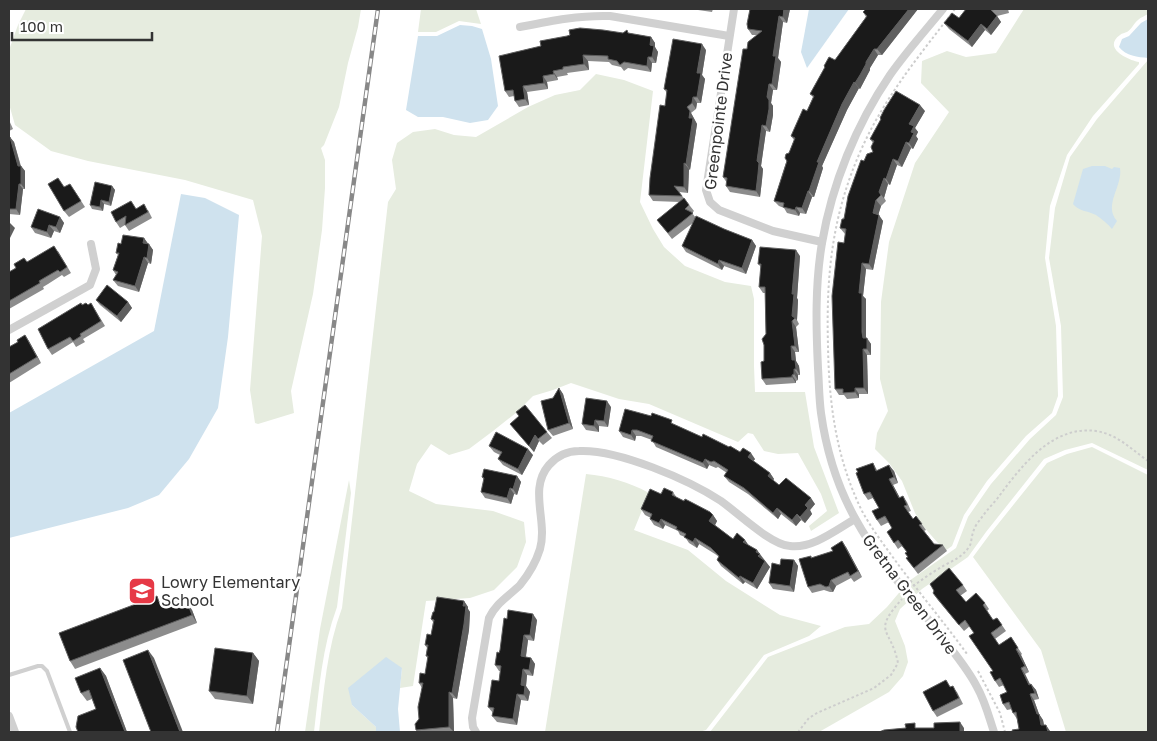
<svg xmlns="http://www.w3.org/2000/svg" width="1157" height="741" viewBox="0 0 1157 741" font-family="'Golos Text',sans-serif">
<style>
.green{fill:#e6ecdf}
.water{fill:#cfe2ee}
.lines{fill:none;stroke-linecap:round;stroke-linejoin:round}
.path{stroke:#cdcdcd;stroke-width:2;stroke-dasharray:2.5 2.5;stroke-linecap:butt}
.lane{stroke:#d0d0d0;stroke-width:4}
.street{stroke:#d0d0d0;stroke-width:8}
.rail-casing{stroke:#888;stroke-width:4.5}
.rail{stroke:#fff;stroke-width:2.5;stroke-dasharray:8;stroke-linecap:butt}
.wall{fill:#8c8c8c}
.shaded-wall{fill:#5f5f5f}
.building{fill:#1a1a1a;stroke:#5f5f5f}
.labels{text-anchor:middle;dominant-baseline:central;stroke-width:5;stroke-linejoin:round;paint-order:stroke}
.street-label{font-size:16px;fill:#333;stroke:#fff}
.poi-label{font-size:16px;fill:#333;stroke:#fff;text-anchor:start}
</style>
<rect width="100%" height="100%" fill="#fff"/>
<g class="green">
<polygon points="26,9 361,9 358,27 348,63 339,107 324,145 321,148 325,160 325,188 322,230 313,294 291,391 294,413 258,424 255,423 250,390 262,236 253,200 185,180 88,161 51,151 15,125 9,104 9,50 18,25"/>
<polygon points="421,9 476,9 481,24 459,21 436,32 418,32"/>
<path d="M1024,9H1148V14C1145,16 1141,17 1138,20C1134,23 1132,29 1127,32C1125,33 1122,33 1120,35C1102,48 1128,60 1139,62V64L1093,116L1067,155L1050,206L1045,258L1056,326L1058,396L1052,413L1026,436L987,481L964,515L952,546L945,551L923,526L915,513L902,481L889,463L875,449L877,433L888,411L880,379L881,302L889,242L915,163L949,112L921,83L922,61L947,51L966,57L996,53Z"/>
<polygon points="1148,60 1148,470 1092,443 1065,450 1044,459 986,532 968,557 922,589 900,609 895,621 905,646 908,662 903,676 889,692 819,732 710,732 768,657 845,627 869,624 887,607 909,581 956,548 968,517 991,484 1030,439 1056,415 1063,397 1061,326 1049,258 1055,208 1070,157 1097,119"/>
<path d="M596,74L624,80L653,91L640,202L653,229L664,247L685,266L725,282L751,286L754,299V366L755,392H805L814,447L839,513L811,531L809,526L827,511L821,494L798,453L778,454L764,451L753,434L748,433L738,442L649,404L619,399L571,383L553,390L533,396L517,412L493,431L469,449L449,455L431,444L417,464L409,491L436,504L493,511L524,522L526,542L517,567L494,590L470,598L426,601L413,686L400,688L402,668L352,705L376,727V732H319C324,690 327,648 342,608L388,202L396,189L392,160L397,143L413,132L435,129L454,135L476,137L528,107L555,95L580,90Z"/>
<polygon points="1092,447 1148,475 1148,732 1066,732 1041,650 973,557 990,534 1047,463 1067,454"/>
<path d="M586,474C608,476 629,482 649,493L634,530L688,550L726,581L780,615L821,626L809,636L764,655L706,730L699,732H545Z"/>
<path d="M349,480L351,493L337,607C322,647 319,690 314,732H305L320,629Z"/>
</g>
<g class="water">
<polygon points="809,9 849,9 807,68 801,52"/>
<path d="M1148,19V58C1138,57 1126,56 1119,47L1122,39L1129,36L1141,23Z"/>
<polygon points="460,25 472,26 482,29 491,59 498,106 488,120 470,123 443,117 418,117 406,110 418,36 437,36"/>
<path d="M1092,166H1105L1112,169L1114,167L1120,168C1123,186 1103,205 1117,221L1112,229C1108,224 1102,219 1096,215C1088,211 1078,211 1073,204L1083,169Z"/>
<polygon points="181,194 205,198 239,215 228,337 218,408 189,459 159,495 128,508 9,538 9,413 154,331"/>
<polygon points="386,657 402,668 398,709 400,732 376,732 376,727 352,705 348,688"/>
</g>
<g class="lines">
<g class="path">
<path d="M955,9C920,55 885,96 861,150C832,215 826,275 828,346C829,404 836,458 862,511C873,531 887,549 900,567C922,596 946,625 967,654"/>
<path d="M913,586C923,579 934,571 945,565C954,560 962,557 969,547C972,543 971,537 973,533C974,528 977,523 980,520C985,512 991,506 997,499C1020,468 1051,425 1096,431C1117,434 1131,449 1148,461"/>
<polyline points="978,671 1000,713 1005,732"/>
<path d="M798,732L809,718L817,713L874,688L891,675L898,663C891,627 871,634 902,599"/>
</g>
<polyline class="lane" points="9,675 38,666 42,666 47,671 70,732"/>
<g class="street">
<polyline points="734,9 706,190 710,202 719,210 773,231 822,242"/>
<path d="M943,9C925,31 906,52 890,75C856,125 832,184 822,243C815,284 816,327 818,368C819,383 819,398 821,413C826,449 838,488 856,520C879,562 913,599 942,637C954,653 968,669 977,687C985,701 989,717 994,732"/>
<path d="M520,27C550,21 579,15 610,16L729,36"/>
<polyline points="9,330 90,285 96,269 91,244"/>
<polyline points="9,716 15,732"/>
<path d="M476,732L473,727L472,718L489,618C496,603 509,596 520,585C529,574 536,562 540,549C548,521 528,489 549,465C557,456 567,451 579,451C618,449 689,480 721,501C738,513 771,545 790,546C812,549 836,530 855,519"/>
</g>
<g class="rail-casing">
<polyline id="rail" points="277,732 378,9"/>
</g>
<use href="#rail" class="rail"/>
</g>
<g class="wall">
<polygon points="691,9 713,9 712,12"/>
<polygon points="790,9 787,23 783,22 778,58 781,62 777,90 773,90 771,103 773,106 773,115 770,132 766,131 761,166 763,169 762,180 760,197 730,192 726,186 727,183 723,177 747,49 757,35 752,35 748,29"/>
<polygon points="866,9 918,9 882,55 878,55 870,68 870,70 860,89 859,88 847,110 822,166 823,168 814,197 812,197 806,214 800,213 799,216 787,213 784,208 779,206 774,201 789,153 794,140 791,136 807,111 813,97 810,94 825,67 824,66 835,60 866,17 863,12"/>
<polygon points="966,9 1008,9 1009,13 997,16 1001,22 991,35 985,30 972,47 949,29 944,23 959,18"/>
<polygon points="623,33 628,33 651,37 655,43 655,47 658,52 656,63 652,63 651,72 628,68 624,71 621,67 612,65 609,62 588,61 589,70 567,73 568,75 557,77 558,80 547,82 548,89 527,92 529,105 519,107 515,101 514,96 509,97 505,91"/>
<polygon points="706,50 702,75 705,79 701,103 697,103 696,109 691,113 697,124 690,170 689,169 688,193 679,192 694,211 692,213 696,218 752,240 756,246 746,274 724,266 722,270 686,252 682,246 694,222 672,239 657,220 680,202 653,201 649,195 667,93 664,89"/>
<polygon points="925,111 915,128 918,132 916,136 918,139 913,149 911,148 902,167 897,165 890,185 888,184 884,198 886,201 881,206 878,215 883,221 873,270 866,269 863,296 866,299 866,338 871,344 871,355 867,355 868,394 859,394 859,398 847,399 844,395 839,395 835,389 844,243 845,234 840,228 864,161 873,152 873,143 870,139 881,120 880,118"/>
<polygon points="9,120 13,129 9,131"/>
<polygon points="9,137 14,142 21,166 25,171 25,189 23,189 20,215 9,214"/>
<polygon points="112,186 115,190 111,206 104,204 103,211 92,209 90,205"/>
<polygon points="64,187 74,190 85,207 69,217 64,211"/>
<polygon points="136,208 148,210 152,218 129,231 125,225 120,228 116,222"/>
<polygon points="60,217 64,223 60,233 54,231 51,238 35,233 31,227"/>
<polygon points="144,238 153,250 151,264 148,263 139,292 118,286 113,280 116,275 113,270 118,255 116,253 121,244"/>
<polygon points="58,251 71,273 64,277 62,275 48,284 43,287 44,289 9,309 9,272 27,262"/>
<polygon points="800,256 797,298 798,300 797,320 799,324 796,327 799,352 795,352 796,361 799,366 800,375 798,375 798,380 796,381 796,383 766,385 762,379 764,361 766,334 765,293 763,293 759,287 761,267 758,264"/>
<polygon points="96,300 128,302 132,308 121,322 100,305"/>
<polygon points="91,303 105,326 83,339 85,342 76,347 73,342 52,355 48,349 82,305 88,305"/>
<polygon points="25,335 41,363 9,383 9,347 18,342"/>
<polygon points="559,388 563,394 573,429 553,436 548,430 553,398"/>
<polygon points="611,407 608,427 599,426 599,432 586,430 582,424"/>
<polygon points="516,412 547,432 552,438 543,445 539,441 534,452 510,424 519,416"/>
<polygon points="676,426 755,459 753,461 770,473 774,479 773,480 779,485 815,504 810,510 812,514 805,523 801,520 796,526 781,514 778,519 748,494 729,482 724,476 727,473 718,467 716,468 709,465 707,469 656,447 652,440 641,436 636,436 635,441 623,437 619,431"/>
<polygon points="489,446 533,455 522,475 503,465 498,459 500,455 494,452"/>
<polygon points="873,463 877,470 894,471 898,483 893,485 900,498 903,496 907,502 911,511 908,512 913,519 916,516 926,530 924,531 934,544 943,545 947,551 918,574 906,558 908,557 907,552 902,546 898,549 889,535 892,528 889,522 881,526 877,520 879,508 873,498 868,500 864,494"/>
<polygon points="517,476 521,482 517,495 514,494 511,504 485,498 481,492 484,480 482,477"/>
<polygon points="673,492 677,498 713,515 717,521 715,525 733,539 745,540 749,546 757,550 770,567 757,589 745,582 743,584 721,566 717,560 719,557 715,554 699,544 697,548 689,543 685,537 680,535 678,531 665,525 663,529 654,525 650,519 651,518 645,515 641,509 661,494"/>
<polygon points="846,547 862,577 854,582 851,578 836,586 833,592 830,592 824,590 812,593 808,587 812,558"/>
<polygon points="794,560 798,566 794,592 773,589 769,583 780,565"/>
<polygon points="930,584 963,585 967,591 960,596 966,602 985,603 989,609 987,611 993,620 997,618 1006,631 995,639 999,645 1011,637 1022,654 1021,655 1029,672 1025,674 1030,684 1031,684 1036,690 1039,699 1034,700 1039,714 1043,720 1044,725 1050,731 1050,732 1013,732 1019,729 1017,719 1013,713 1012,709 1007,710 1003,704 1007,692 1004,685 999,687 995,681 993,671 974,633 970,626 964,631 937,599 933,593 934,591 934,590"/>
<polygon points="464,601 468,607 468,609 470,612 469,630 457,699 453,698 454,732 417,732 416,730 419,719 422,688 419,683 425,674 428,658 426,656 427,648 425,645 431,635 433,622 431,619 434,612"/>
<polygon points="161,602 181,605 192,610 197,623 75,669 70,661"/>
<polygon points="537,620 534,641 528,640 526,657 531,658 535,664 533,676 527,675 526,686 530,692 528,701 521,700 517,725 497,722 492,716 493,713 488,707 499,681 500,671 499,671 495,665 500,650"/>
<polygon points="253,653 259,661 253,704 215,699 209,691"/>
<polygon points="100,668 106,676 127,732 78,732 96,709 92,699 87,701 81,693"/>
<polygon points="951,687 957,692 963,704 937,717 933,711"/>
</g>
<g class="shaded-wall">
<polygon points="784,9 790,9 787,23 783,17"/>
<polygon points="909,9 918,9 882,55 877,49"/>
<polygon points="779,16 783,22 778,58 781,62 777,90 772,84 773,56"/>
<polygon points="997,16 1001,22 991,35 987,29"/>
<polygon points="981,24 985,30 972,47 968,41"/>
<polygon points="651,37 655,43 655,47 658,52 656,63 652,57 650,45"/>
<polygon points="702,44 706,50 702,75 705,79 701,103 697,97 697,73"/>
<polygon points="874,49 878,55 870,68 870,70 860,89 855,83 866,62"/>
<polygon points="583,55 588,61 589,70 584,64"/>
<polygon points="648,57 652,63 651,72 647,66"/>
<polygon points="553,71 557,77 558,80 554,74"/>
<polygon points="543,76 547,82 548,89 544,83"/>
<polygon points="854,82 859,88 847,110 822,166 823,168 814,197 809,191 817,162 842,104"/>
<polygon points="769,84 773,90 771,103 773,106 773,115 770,132 766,126 767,97"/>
<polygon points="523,86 527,92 529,105 525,99"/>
<polygon points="693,97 697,103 696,109 692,103"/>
<polygon points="920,105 925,111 915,128 918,132 916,136 918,139 913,149 909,143 911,132 909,124"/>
<polygon points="690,111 697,124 690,170 686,164"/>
<polygon points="762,125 766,131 761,166 763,169 762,180 760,197 756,191 757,161"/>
<polygon points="10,137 14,142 21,168 21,166 25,171 25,189 21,184 18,166"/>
<polygon points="906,142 911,148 902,167 898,161"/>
<polygon points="893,159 897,165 890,185 886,179"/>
<polygon points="684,163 689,169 688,193 684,187"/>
<polygon points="884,178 888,184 884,198 886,201 879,192"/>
<polygon points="19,184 23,189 20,215 16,209"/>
<polygon points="112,186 115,190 111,206 109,202"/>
<polygon points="808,191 812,197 806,214 802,208"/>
<polygon points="101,200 104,204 103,211 100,207"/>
<polygon points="876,200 881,206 877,219 873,213"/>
<polygon points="796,207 800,213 799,216 795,210"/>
<polygon points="879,215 883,221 873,270 869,264"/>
<polygon points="60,217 64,223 60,233 56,227"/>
<polygon points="10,223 15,228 9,240 9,226"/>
<polygon points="49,225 54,231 51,238 47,232"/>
<polygon points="144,238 148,244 143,243"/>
<polygon points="752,240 756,246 746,274 742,268"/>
<polygon points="149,244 153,250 151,264 147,258"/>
<polygon points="796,250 800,256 797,298 798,300 797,320 792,316 792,294"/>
<polygon points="144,257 148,263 139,292 135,286"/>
<polygon points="719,260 724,266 722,270 718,264"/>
<polygon points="862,263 866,269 863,296 866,299 866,338 863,338 859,293"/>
<polygon points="128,302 132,308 121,322 117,316"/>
<polygon points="792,321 796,327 799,352 795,346"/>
<polygon points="25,335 29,341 41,363 37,357"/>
<polygon points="867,338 871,344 871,355 867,349"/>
<polygon points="791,346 795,352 796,361 799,366 800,375 796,369 792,360"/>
<polygon points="863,349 867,355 868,394 864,388"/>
<polygon points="794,369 798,375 798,380 794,374"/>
<polygon points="792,375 796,381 796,383 792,377"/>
<polygon points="559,388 563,394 573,429 569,423"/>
<polygon points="855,388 859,394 859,398 855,392"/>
<polygon points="607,401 611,407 608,427 604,421"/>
<polygon points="595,420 599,426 599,432 594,426"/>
<polygon points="632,430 636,436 635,441 631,435"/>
<polygon points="535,435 539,441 534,452 529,446"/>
<polygon points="528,449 533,455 522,475 518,469"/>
<polygon points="751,453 755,459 752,463 748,457"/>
<polygon points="705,459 709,465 707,469 703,463"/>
<polygon points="889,465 894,471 898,483 894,477"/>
<polygon points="770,473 774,479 772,482 768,476"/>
<polygon points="517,476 521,482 517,495 513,489"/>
<polygon points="889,479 893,485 903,504 899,498"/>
<polygon points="510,488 514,494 511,504 507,498"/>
<polygon points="811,498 815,504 810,510 812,514 805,523 800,517 805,505"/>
<polygon points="777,508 781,514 778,519 773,513"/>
<polygon points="797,514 801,520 796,526 792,520"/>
<polygon points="713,515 717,521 714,527 709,521"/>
<polygon points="661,519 665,525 663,529 659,523"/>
<polygon points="695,538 699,544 697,548 693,542"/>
<polygon points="745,540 749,546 743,542"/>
<polygon points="842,541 846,547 862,577 858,571"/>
<polygon points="757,550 764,560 762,562 756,552"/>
<polygon points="794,560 798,566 794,592 790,586"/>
<polygon points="765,561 770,567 757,589 753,583"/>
<polygon points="740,576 745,582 743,584 739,578"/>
<polygon points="831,580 836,586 833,592 829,586"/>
<polygon points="176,596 181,604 185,613 179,605"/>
<polygon points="464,601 468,607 468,609 470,612 469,630 457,699 452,693"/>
<polygon points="187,602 192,610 197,623 192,615"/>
<polygon points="533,614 537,620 534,641 530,635"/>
<polygon points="524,635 528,640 525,662 521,656"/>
<polygon points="1016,649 1021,655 1029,672 1025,666"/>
<polygon points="148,650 154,658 183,732 180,732"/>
<polygon points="253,653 259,661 253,704 247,696"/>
<polygon points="531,658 535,664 533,676 529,670"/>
<polygon points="100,668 106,676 127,732 125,732"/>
<polygon points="1021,668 1025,674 1033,691 1029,685"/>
<polygon points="523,669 527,675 526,686 530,692 528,701 524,695 521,685"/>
<polygon points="1031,684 1036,690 1039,699 1035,693"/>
<polygon points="449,692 453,698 454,732 449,727"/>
<polygon points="517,694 521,700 517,725 513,719"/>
<polygon points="1030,694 1034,700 1039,714 1043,720 1045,731 1041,725"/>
<polygon points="960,722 964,728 964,732 960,731"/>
<polygon points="1046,725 1050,731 1050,732 1048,732"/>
</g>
<g class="building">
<polygon points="750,9 784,9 783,17 779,16 773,56 776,56 772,84 769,84 767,97 769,100 769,109 766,126 762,125 757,161 759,163 758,174 756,191 726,186 727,178 723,177 743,49 747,49 748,42 762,31 748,29 747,24"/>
<polygon points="866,9 909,9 877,49 874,49 866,62 866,64 860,75 855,83 854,82 842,104 817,162 819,162 809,191 808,191 802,208 796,207 795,210 783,207 784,203 774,201 787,161 785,158 786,154 789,153 795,138 791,136 803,109 807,111 814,96 810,94 825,67 824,66 829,57 835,60 867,16 863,12"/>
<polygon points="966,9 998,9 991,10 997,16 987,29 981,24 968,41 944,23 952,13 959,18"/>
<polygon points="580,28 603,30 623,33 627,30 628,33 651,37 650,45 654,46 652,57 648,57 647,66 624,62 620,65 617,61 608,59 608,56 583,55 584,64 563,67 563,69 553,71 554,74 543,76 544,83 523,86 525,99 515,101 513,90 505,91 499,56 541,46 540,41 567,36 570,35 569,30"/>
<polygon points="673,39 702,44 697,73 701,73 697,97 693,97 692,103 687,107 690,111 689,118 693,118 686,164 684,163 684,187 674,186 682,196 649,195 650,178 654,149 660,105 665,106 667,90 664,89"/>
<polygon points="896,91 920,105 909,124 914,126 911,132 914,133 909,143 906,142 898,161 893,159 886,179 884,178 879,192 881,195 876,200 873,213 879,215 869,264 862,263 859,293 862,293 862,332 863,338 867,338 867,349 863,349 864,388 855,388 855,392 843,393 843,389 835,389 832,296 838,242 844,243 846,229 840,228 842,219 844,219 848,196 861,160 864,161 867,154 873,152 871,147 874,141 870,139 881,119 880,118 884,110"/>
<polygon points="9,137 10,137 18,166 21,166 21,184 19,184 16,209 9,209"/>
<polygon points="58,178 64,187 70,184 81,201 64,211 48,184"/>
<polygon points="95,182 112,186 109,202 101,200 100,207 90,205"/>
<polygon points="684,198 689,205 685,209 693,213 668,233 657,220"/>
<polygon points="131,201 136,209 144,204 148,212 125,225 126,216 116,222 111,212"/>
<polygon points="38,209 60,217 56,227 49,225 47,232 31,227"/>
<polygon points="696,216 724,229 752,240 742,268 719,260 718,264 682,246"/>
<polygon points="123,235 144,238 143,243 149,244 147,258 144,257 135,286 113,280 118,272 113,270 119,253 116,253 118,243 121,244"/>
<polygon points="54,246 67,267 60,272 58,270 44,278 39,281 40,283 9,301 9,272 16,268 14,264 24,258 27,262"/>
<polygon points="760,247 796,250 792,294 794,294 792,316 795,318 792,321 795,346 791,346 792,360 795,360 796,369 794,369 794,374 792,375 792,377 762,379 761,362 764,361 764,345 762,339 766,334 765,287 759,287 761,264 758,264"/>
<polygon points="107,285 128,302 117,316 96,300"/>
<polygon points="81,303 82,305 86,303 88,305 91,303 101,321 80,334 81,336 73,341 70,337 48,349 38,329"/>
<polygon points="25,335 37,357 9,374 9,347 18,342 17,340"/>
<polygon points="559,388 569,423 548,430 541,401 553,398"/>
<polygon points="586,398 607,401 604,421 595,420 594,426 582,424"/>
<polygon points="525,405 547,432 538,439 535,435 529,446 510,424 519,416 516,412"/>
<polygon points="625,409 651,416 652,413 672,420 671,423 702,437 703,434 729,447 730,446 740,452 743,448 751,453 748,457 770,473 768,476 779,485 786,478 811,498 805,505 808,508 800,517 797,514 792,520 777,508 773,513 744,488 724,476 728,470 714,461 711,462 705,459 703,463 651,441 653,436 637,430 632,430 631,435 619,431"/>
<polygon points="496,432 528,449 518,469 498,459 502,452 489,446"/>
<polygon points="873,463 876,471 889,465 894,477 889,479 899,498 903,496 907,505 904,506 913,519 916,516 922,524 919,525 934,544 943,545 914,568 906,558 908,557 905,553 907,552 898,540 894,543 889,535 887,532 892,528 885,516 877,520 872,511 879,508 870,492 864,494 856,473 858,472 856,469"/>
<polygon points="484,469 517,476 513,489 510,488 507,498 481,492 484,478 482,477"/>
<polygon points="664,488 673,492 672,495 684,501 685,499 689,501 710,512 713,515 709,521 733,539 737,533 745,540 743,542 757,550 756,552 760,554 758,556 765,561 753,583 740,576 739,578 717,560 719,556 711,548 695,538 693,542 684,537 686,534 676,529 677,527 661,519 659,523 650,519 652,514 641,509 650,489 661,494"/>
<polygon points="842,541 858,571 850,576 848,572 831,580 829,586 826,587 820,584 808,587 799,559 811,556 811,558 833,551 831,548"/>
<polygon points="781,559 794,560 790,586 769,583 772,563 780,565"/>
<polygon points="949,568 963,585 956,590 966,602 976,593 985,603 983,605 993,620 997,618 1002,625 991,633 999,645 1011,637 1018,648 1016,649 1025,666 1021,668 1029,685 1031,684 1035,693 1030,694 1037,714 1039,714 1041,725 1046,725 1048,732 1013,732 1012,730 1019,729 1016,712 1013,713 1009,702 1003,704 1000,695 1007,692 1000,678 995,681 990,672 993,671 969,636 974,633 965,620 959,625 933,593 934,591 933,589 930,584"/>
<polygon points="157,596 159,602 176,596 179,605 187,602 192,615 70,661 59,633"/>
<polygon points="437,597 464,601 463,606 466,606 464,624 452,693 449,692 449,727 416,730 415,724 419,719 418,707 423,683 419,683 420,673 425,674 428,656 426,656 428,645 425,645 427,634 431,635 434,620 431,619 433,612 434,612"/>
<polygon points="508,610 533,614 530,635 524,635 521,656 531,658 529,670 523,669 521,685 525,686 524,695 517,694 513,719 492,716 494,708 488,707 492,680 499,681 501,666 495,665 497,652 499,653 500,650 504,618 507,619"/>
<polygon points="215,648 253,653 247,696 209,691"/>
<polygon points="148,650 180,732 151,732 123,660"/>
<polygon points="100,668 125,732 78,732 76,727 78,716 96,709 89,690 81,693 75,678"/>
<polygon points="946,680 950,687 953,686 959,698 933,711 923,692"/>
<polygon points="960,722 960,731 968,732 879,732 884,730 906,728 905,724 915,723 915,728 934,728 934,723"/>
</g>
<defs>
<g id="school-square" transform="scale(1.4375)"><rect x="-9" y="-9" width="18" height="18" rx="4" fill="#e63946" stroke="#fff"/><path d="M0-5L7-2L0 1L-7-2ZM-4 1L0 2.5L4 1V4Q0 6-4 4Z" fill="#fff"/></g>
</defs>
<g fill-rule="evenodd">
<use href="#school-square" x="142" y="591"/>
</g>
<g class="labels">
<g class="street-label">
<text transform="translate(718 121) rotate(-83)">Greenpointe Drive</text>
<text transform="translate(910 594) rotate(53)">Gretna Green Drive</text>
</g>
<g class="poi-label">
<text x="161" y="582">Lowry Elementary<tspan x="161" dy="18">School</tspan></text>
</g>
</g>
<rect width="1157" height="741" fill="none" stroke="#333333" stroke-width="20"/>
<path d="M12 32v8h140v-8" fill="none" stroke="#333333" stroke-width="2.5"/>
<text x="20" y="32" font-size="15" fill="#333333" stroke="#ffffff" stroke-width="4" paint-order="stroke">100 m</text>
</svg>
